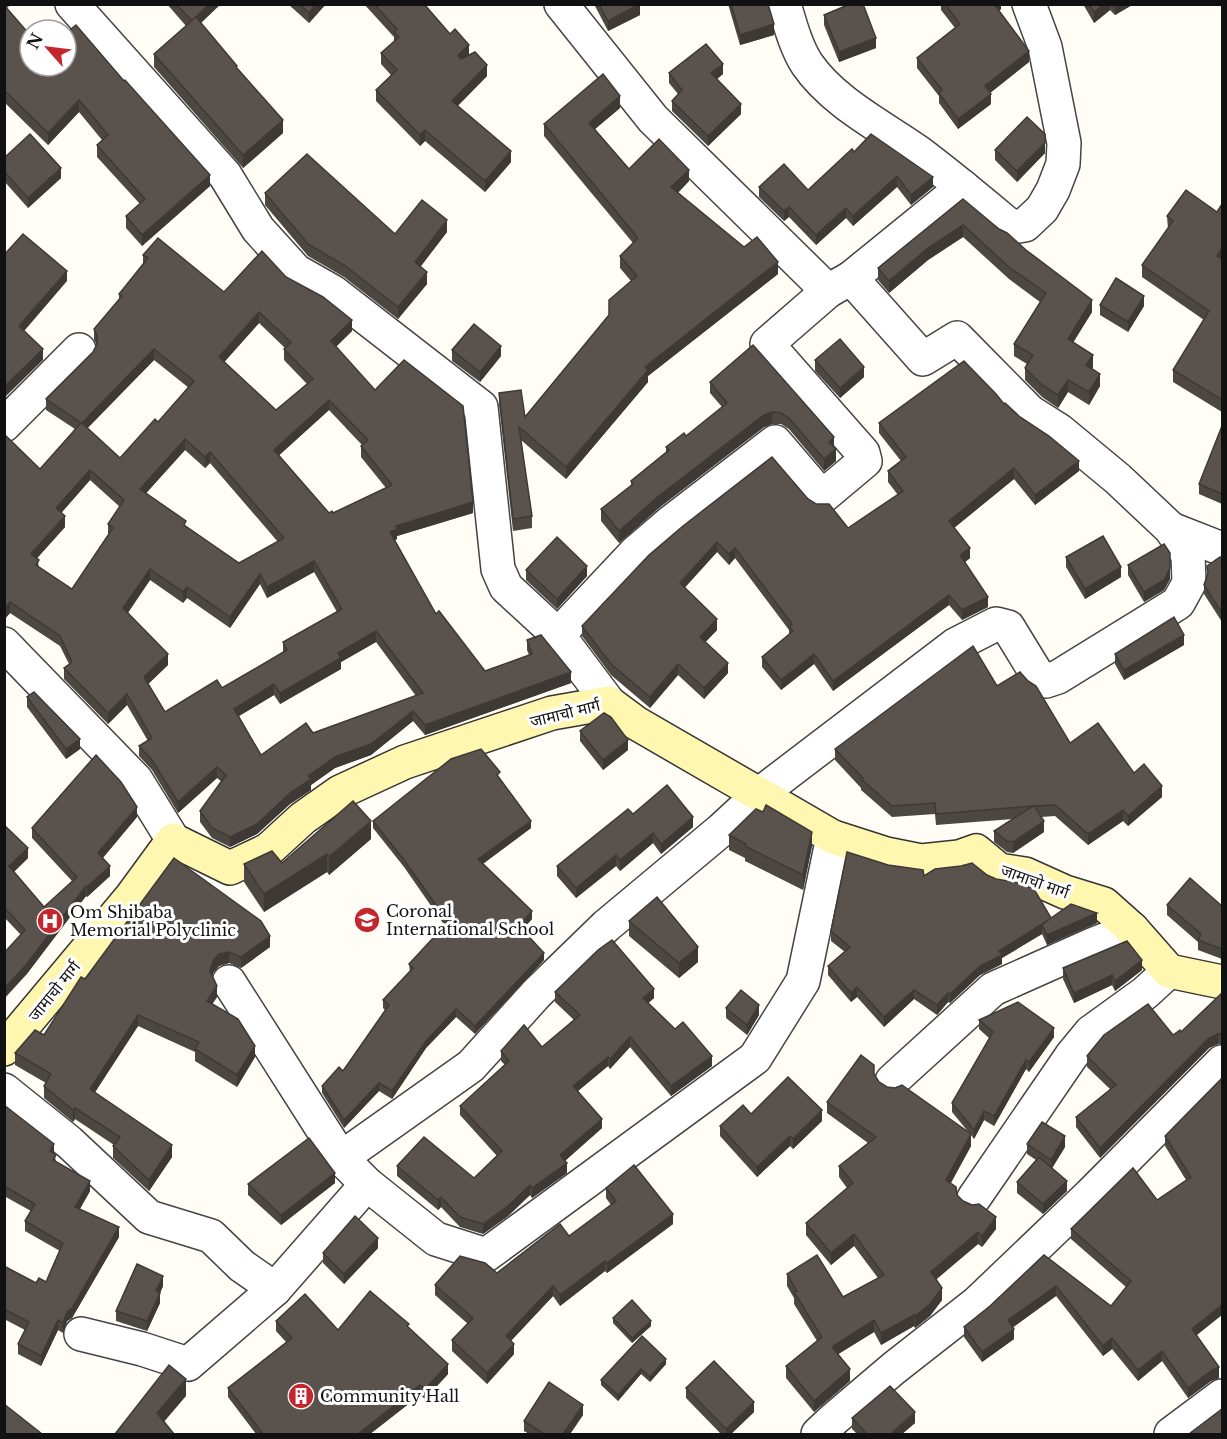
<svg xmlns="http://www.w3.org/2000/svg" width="1227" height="1439" viewBox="0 0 1227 1439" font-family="'Libre Baskerville','Noto Sans Devanagari',serif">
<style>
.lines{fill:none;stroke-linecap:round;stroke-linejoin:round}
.street-casing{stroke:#444;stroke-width:36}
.secondary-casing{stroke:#333;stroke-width:36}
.street{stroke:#fff;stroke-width:33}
.secondary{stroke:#fff6b0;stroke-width:33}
.wall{fill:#4d4742;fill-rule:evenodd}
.shaded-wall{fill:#3f3936}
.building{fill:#5a524d;stroke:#3f3936;stroke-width:1.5;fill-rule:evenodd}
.labels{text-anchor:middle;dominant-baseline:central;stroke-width:6;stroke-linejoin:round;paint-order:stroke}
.street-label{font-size:16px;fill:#111;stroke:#fff}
.poi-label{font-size:16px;fill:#111;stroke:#fff;text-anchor:start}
</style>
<rect width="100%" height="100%" fill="#fffdf5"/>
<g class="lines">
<g class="street-casing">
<g id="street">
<polyline points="72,4 225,175 258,229 296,271 333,292 481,407 498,569 506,587 558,635 609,703"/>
<path d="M784,4C790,24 796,47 807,64C833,102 881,126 918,152C950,176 980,201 1011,227L1025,225L1042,209L1053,190L1063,164L1064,143L1045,47L1029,4"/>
<polyline points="851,278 963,187"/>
<polyline points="4,425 79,350"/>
<polyline points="1171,529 1222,549"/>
<polyline points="558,635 636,552 671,522 775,442 822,497 865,461 863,453 767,344 828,291"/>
<polyline points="4,644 136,780 173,840"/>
<polyline points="229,982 341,1158 367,1184 436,1239 486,1255 755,1058 803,981 833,837"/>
<polyline points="892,1081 993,989 1094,944 1132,929"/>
<polyline points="4,1090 69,1142 149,1217 211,1236 242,1266 275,1289"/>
<polyline points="341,1158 471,1066 537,993 606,926 721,830 761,793 955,645 996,624 1008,627 1038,676 1046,681 1058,677 1178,603 1189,583 1188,555 1171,529 1118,479 1060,431 1030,412 957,338 923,359 851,278 828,291 653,119 561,4"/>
<polyline points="974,1198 1072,1055 1091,1032 1145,993 1169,971"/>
<polyline points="81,1334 142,1349 188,1364 275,1289 367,1184"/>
<polyline points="818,1434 834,1419 894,1368 977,1303 1090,1195 1222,1062"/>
<polyline points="1171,1434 1222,1396"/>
</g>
</g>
<g class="secondary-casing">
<polyline id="secondary" points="4,1049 132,896 173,840 230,868 268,850 303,818 340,792 405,762 552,713 609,703 636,723 833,837 886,854 921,861 959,857 976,851 999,870 1025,874 1065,892 1104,904 1132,929 1169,971 1222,982"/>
</g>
<use href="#street" class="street"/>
<use href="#secondary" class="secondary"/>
</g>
<g class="wall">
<polygon points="4,4 11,4 7,8 30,66 210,186 142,246 126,228 126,216 140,204 97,157 97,145 102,140 79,112 48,145 4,102"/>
<polygon points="167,4 220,4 201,23 237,69 283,133 243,168 154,67 154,54 186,26"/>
<polygon points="288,4 326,4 309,23"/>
<polygon points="364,4 424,4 487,76 457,106 511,162 485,192 425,141 420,146 376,101 376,90 391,75 381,64 381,53 394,42 394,37"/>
<polygon points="594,4 640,4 640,15 608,31"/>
<polygon points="728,4 768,4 774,35 740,45"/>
<polygon points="941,4 1001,4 1001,9 999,11 1029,62 990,93 991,104 958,129 939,103 939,96 917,68 917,58 955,28 941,10"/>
<polygon points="1083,4 1132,4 1132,5 1115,15 1110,10 1094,23"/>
<polygon points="824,15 876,48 839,62 824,25"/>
<polygon points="669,73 723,74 717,79 741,114 708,146 672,111 672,101 678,94 669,83"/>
<polygon points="620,108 595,129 629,169 689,181 678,193 744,247 778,274 648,376 648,382 566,479 521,440 532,516 532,528 513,531 499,404 499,393 525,417 609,315 631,281 620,268 620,256 633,243 544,136 544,124"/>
<polygon points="995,150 1045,153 1017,182 995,160"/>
<polygon points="854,152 933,187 911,205 897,187 853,226 846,218 816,245 789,217 784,221 759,197 759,187 808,190"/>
<polygon points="4,158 61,178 28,208 4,181"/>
<polygon points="265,193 395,234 447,232 420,267 427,284 398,319 344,277 308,256 265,205"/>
<polygon points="963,199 1092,312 1073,342 1093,367 1092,369 1100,386 1089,405 1068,392 1058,408 1042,397 1025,380 1025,368 1027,364 1014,356 1014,344 1040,302 1009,279 963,237 928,260 889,293 878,280 878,268"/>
<polygon points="1222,204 1222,412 1173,382 1173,370 1204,320 1142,277 1142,265 1168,229 1167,216 1217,212"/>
<path d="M143,255L224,292L286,277L352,331L336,347L473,513L397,536V539L395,540L436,614L485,671L529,655L527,650V640L571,683L425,735L413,721L371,755L335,768L311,785V790L290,804L257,834L230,847L212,838L200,822V811L222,782L217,778L178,813L152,770L139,756V746L148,741L127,705L108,724L64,679V668L69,664L60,646L10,613L4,620V434L40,469L75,429L46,410V399L93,352L97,345L94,340V329L119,299V294L143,264ZM259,323L285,348L284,349V360L307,384L276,410L224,362ZM154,360L189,388L158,422L120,458L87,428ZM329,410L362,445L361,446V457L386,488L333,513H329L279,455ZM185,450L205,468L210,463L278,542L239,563L186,526L146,493ZM90,480L120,507L108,524V535L72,589L39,567L37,558L65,527L61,513ZM314,572L337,612L283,642V653L222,688L165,712L148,684L168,665L128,613L150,580L183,603L187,598L230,628L260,584L267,598ZM376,642L416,696L261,755L239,716L274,695L280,704L341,669V662Z"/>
<polygon points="1100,305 1144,306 1128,332 1100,315"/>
<polygon points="753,345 834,447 836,461 824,471 789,429 781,424 772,424 764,427 660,507 619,543 601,521 601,509 631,486 631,481 666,452 666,447 686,436 722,407 710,393 710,382"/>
<polygon points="452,350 501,356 480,382 452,361"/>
<polygon points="815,360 864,377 840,398 815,371"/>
<polygon points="1004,404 1020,417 1079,471 1035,505 1014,479 954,528 970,558 965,562 988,607 962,620 949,605 833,691 814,664 781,690 762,667 762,657 789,635 789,630 735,558 729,565 717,552 685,587 717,630 705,642 728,673 704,699 678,675 650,708 611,675 582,636 582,626 649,555 808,499 848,528 898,495 888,482 888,471 901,461 879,433 879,423"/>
<polygon points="1222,426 1222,504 1199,494 1199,484"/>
<polygon points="1066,557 1121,577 1085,599 1066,567"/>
<polygon points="1222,557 1222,622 1204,594 1204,585"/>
<polygon points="1128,565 1170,579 1164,590 1144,602 1128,575"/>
<polygon points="526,570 587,576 557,609 526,580"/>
<polygon points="1184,645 1124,680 1115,664 1115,654"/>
<polygon points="997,686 1070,743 1134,773 1162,797 1128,826 1123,821 1088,845 1055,816 1041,817 1044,832 1013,853 1007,852 994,842 994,831 1013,819 936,825 935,814 892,817 861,790 861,788 835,760 835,749"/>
<polygon points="27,697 80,749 66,759 27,707"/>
<polygon points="580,731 628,750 603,770 580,741"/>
<polygon points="500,778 531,828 483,864 532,919 522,930 544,960 475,1034 456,1017 426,1048 392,1099 379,1091 344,1128 322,1093 322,1086 343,1071 385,1010 383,1008 383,1000 410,972 409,964 445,926 404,867 373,828 373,821"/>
<polygon points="633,814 693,827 661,854 653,843 620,871 616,866 576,898 557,876 557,866"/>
<polygon points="137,817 103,858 110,876 87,897 86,896 26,975 21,935 4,917 4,825 28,858 14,872 44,907 72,881 32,838 32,828"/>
<polygon points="729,835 812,846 803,890 745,861 745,858 729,850"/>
<polygon points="371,839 329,875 327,872 264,912 244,882 244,864 282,863"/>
<polygon points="174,858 270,947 241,968 229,963 219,966 213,973 212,975 217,997 212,1004 255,1057 237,1087 195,1061 195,1052 138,1026 95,1092 172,1157 149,1191 113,1158 113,1146 114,1145 75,1119 73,1122 44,1098 44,1086 46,1083 15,1065 15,1053 44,1035 85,979"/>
<polygon points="888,865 924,876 987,875 1051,918 1097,923 1047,945 1042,934 1002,958 1002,964 980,975 950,1003 948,1002 937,1015 914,999 884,1027 857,997 851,1002 828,975 828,966 845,952 831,941 831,931"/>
<polygon points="1167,905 1222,906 1222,959 1198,950 1198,942 1167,915"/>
<polygon points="629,921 698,962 679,978 629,936"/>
<polygon points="1063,968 1142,970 1115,991 1112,985 1074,1003 1063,979"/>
<polygon points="555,992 654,998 648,1003 712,1066 671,1096 630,1047 610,1069 608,1066 578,1091 602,1128 565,1161 567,1173 532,1198 530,1195 508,1216 483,1234 460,1227 441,1207 438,1210 397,1176 397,1166 474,1178 497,1156 460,1115 460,1106 505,1065 501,1061 501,1051 542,1047 574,1020 555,1002"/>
<polygon points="1222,993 1222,1044 1218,1044 1209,1048 1100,1158 1076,1127 1076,1117 1110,1089 1087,1067 1087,1056 1173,1035 1181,1032"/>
<polygon points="726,1008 759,1015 747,1035 726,1018"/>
<polygon points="979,1020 1054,1037 1029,1072 1026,1069 994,1126 984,1120 974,1139 971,1135 971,1146 951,1183 957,1195 963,1201 996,1229 982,1247 978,1244 936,1279 942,1300 930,1316 915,1328 914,1326 881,1345 874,1332 838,1354 850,1381 814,1412 786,1378 786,1366 817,1341 794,1304 794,1298 787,1286 787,1274 843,1297 878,1278 854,1246 831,1265 806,1235 806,1223 847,1188 839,1177 839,1166 868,1143 827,1113 827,1102 874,1074 879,1082 970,1134 952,1112 952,1103 989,1038 979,1029"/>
<polygon points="1222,1078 1196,1335 1219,1378 1211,1381 1188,1398 1162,1361 1138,1381 1112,1349 1103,1356 1056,1296 1013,1327 1014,1339 982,1362 964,1337 964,1327 990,1306 1044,1255 1111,1306 1126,1287 1071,1239 1071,1229 1157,1200 1186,1180 1165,1146 1165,1136"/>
<polygon points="4,1105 54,1154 56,1161 90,1191 80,1209 119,1237 72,1318 67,1321 63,1333 58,1330 41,1366 18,1354 18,1344 25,1330 4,1319 4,1266 36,1283 46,1282 60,1251 25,1231 25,1221 31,1211 4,1196"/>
<polygon points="751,1114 822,1121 793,1149 790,1146 757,1177 720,1136 720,1126"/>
<polygon points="1027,1144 1065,1147 1052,1168 1067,1191 1043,1214 1017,1193 1017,1182 1036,1160 1027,1154"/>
<polygon points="335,1183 281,1225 248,1195 248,1184"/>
<polygon points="606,1188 673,1224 607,1273 605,1271 560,1306 553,1296 511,1341 514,1354 487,1384 452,1351 452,1340 468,1324 435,1295 435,1285 497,1273 569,1236 611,1205 606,1198"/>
<polygon points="378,1248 344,1284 323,1263 323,1253"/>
<polygon points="163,1286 160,1293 160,1303 147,1331 116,1321 116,1311"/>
<polygon points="613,1318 651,1326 632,1343 613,1323"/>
<polygon points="276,1321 338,1330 409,1328 448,1374 425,1399 420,1395 370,1434 256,1434 228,1397 228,1388 286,1342 276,1331"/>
<polygon points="642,1336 666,1364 650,1382 641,1374 618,1401 601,1385 601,1380"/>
<polygon points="686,1388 754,1412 731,1434 721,1434 686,1398"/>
<polygon points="583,1415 570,1434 529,1434 524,1431 524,1421"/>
<polygon points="852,1418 915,1423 902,1434 857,1434 852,1429"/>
</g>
<g class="shaded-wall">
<polygon points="209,4 220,5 192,31 192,21"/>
<polygon points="316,4 326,4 309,23 309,13"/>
<polygon points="640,4 640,15 608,31 608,21"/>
<polygon points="1001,4 1001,9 994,15 994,5"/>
<polygon points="1104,4 1110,4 1110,10 1094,23 1094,12"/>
<polygon points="1116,4 1132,4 1132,5 1115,15 1115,5"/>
<polygon points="774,24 774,35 740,45 740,35"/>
<polygon points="876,38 876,48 839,62 839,52"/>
<polygon points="469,45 469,56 458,66 458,55"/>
<polygon points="1029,51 1029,62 985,97 985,86"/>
<polygon points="723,64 723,74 711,84 711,73"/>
<polygon points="487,65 487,76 452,112 452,101"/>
<polygon points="991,94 991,104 958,129 958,119"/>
<polygon points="620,96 620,108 589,134 589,123"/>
<polygon points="79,100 79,112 48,145 48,133"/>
<polygon points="741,104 741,114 708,146 708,136"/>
<polygon points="283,120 283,133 243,168 243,155"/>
<polygon points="425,130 425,141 420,146 420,135"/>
<polygon points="1045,134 1045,153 1017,182 1017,171"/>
<polygon points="511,151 511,162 485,192 485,181"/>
<polygon points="61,168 61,178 28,208 28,198"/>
<polygon points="689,170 689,181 671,199 671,187"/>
<polygon points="210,175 210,186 142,246 142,235"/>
<polygon points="897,176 897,187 853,226 853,216"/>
<polygon points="933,177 933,187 911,205 911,195"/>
<polygon points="789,207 789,217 784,221 784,211"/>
<polygon points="846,208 846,218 816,245 816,235"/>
<polygon points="447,220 447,232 415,274 415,262"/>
<polygon points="963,225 963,237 928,260 889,293 889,281 928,248"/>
<polygon points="1222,248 1222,260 1217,256"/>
<polygon points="778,262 778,274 648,376 648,382 566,479 566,467 645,367"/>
<polygon points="67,271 67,281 19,337 19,326"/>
<polygon points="427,272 427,284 398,319 398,307"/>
<polygon points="1144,296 1144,306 1128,332 1128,322"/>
<polygon points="1092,300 1092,312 1068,351 1068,339"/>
<polygon points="259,312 259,323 219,368 219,357"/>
<polygon points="352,320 352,331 331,351 331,341"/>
<polygon points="501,346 501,356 480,382 480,372"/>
<polygon points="43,349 43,360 4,398 4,387"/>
<polygon points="154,349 154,360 82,434 82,423"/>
<polygon points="1093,355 1093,367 1086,377 1086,365"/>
<polygon points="864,367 864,377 840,398 840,388"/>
<polygon points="1100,374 1100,386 1089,405 1089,392"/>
<polygon points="1068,380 1068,392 1058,408 1058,395"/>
<polygon points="329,400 329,410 274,460 274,450"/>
<polygon points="772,412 772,424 764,427 660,507 619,543 619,531 660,495 764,415"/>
<polygon points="834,437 834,448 829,442"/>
<polygon points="185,439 185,450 140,500 140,489"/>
<polygon points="836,449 836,461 824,471 824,459"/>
<polygon points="210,452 210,463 205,468 205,457"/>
<polygon points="1079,461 1079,471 1035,505 1035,495"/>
<polygon points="1014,468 1014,479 949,532 949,521"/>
<polygon points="90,470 90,480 56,519 56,508"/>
<polygon points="473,502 473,513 397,536 397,539 390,543 390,532 396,526"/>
<polygon points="65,516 65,527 31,565 31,554"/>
<polygon points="717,542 717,552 680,593 680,583"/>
<polygon points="735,548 735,558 729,565 729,554"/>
<polygon points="970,548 970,558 960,566 960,555"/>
<polygon points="314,561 314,572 267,598 267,587"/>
<polygon points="587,566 587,576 557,609 557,599"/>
<polygon points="1121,567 1121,577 1085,599 1085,589"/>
<polygon points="1170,568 1170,579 1164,590 1144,602 1144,592"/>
<polygon points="150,569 150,580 123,619 123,608"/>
<polygon points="260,574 260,584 230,628 230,617"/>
<polygon points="187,587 187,598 183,603 183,592"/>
<polygon points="949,595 949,605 833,691 833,681"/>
<polygon points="988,597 988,607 962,620 962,610"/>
<polygon points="10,602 10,613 4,620 4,610"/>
<polygon points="717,619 717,630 700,648 700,637"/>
<polygon points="376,631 376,642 341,662 341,669 280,704 280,693 338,653"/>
<polygon points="1184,635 1184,645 1124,680 1124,670"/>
<polygon points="168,654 168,665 144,688 144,677"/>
<polygon points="814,654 814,664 781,690 781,680"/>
<polygon points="728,663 728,673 704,699 704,688"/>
<polygon points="678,664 678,675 650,708 650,697"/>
<polygon points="571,672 571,683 425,735 425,725"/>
<polygon points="274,684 274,695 234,719 234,709"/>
<polygon points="127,694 127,705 108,724 108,713"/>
<polygon points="413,711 413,721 371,755 335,768 311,785 311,790 290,804 257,834 230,847 230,837 290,793 308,776 335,757"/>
<polygon points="80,739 80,749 66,759 66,749"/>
<polygon points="628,740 628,750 603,770 603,760"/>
<polygon points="217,767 217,778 178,813 178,802"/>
<polygon points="1162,786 1162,797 1128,826 1128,816"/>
<polygon points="137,807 137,817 98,863 98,853"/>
<polygon points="1123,810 1123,821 1088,845 1088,834"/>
<polygon points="693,817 693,827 661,854 661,844"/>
<polygon points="371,821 371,839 329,875 329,857"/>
<polygon points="531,821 531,828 478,867 478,859"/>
<polygon points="1044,821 1044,832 1013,853 1013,842"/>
<polygon points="812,832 812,846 803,890 803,875"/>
<polygon points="653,833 653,843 620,871 620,860"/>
<polygon points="28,848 28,858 9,876 9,866"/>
<polygon points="327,854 327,872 264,912 264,894"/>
<polygon points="616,855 616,866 576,898 576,888"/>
<polygon points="110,866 110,876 87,897 87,887"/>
<polygon points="86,886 86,896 26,975 4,999 4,989"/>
<polygon points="532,911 532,919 519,933 519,926"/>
<polygon points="1097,913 1097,923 1047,945 1047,935"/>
<polygon points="1050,919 1042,925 1042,934 1002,958 1002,964 980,975 950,1003 950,994 980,966 999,951"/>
<polygon points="270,936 270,947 241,968 241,957"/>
<polygon points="698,947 698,962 679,978 679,963"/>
<polygon points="229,952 229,963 219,966 213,973 210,982 210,971 213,961 219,954"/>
<polygon points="544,953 544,960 475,1034 475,1026"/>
<polygon points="1142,960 1142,970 1115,991 1115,981"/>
<polygon points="1112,975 1112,985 1074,1003 1074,993"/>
<polygon points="217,986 217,997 207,1012 207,1001"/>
<polygon points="857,987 857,997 851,1002 851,993"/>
<polygon points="654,989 654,998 643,1008 643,998"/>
<polygon points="914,990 914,999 884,1027 884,1017"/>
<polygon points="948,993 948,1002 937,1015 937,1005"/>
<polygon points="759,1005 759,1015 747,1035 747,1025"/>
<polygon points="456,1009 456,1017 426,1048 392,1099 392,1091 426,1041"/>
<polygon points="138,1015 138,1026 90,1100 90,1089"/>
<polygon points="1054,1028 1054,1037 1029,1072 1029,1062"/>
<polygon points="1218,1034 1218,1044 1209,1048 1100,1158 1100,1148 1209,1038"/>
<polygon points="630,1037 630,1047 610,1069 610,1059"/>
<polygon points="255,1046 255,1057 237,1087 237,1075"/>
<polygon points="712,1056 712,1066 671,1096 671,1086"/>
<polygon points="608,1057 608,1066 573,1095 573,1086"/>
<polygon points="1026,1060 1026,1069 994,1126 994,1116"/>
<polygon points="379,1083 379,1091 344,1128 344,1120"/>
<polygon points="75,1108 75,1119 73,1122 73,1110"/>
<polygon points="822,1110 822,1121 793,1149 793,1139"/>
<polygon points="984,1111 984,1120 974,1139 974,1130"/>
<polygon points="602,1119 602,1128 560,1165 560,1155"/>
<polygon points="971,1134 971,1146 946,1191 946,1180"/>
<polygon points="790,1136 790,1146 757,1177 757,1167"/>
<polygon points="1065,1136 1065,1147 1051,1170 1051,1160"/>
<polygon points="54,1144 54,1154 50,1151"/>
<polygon points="172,1145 172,1157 149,1191 149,1180"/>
<polygon points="567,1163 567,1173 532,1198 532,1188"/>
<polygon points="335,1173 335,1183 281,1225 281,1215"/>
<polygon points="90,1181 90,1191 75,1217 75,1207"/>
<polygon points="1067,1181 1067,1191 1043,1214 1043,1204"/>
<polygon points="530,1185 530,1195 508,1216 483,1234 483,1224"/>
<polygon points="441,1197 441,1207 438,1210 438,1200"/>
<polygon points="673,1214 673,1224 607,1273 607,1263"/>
<polygon points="996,1217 996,1229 982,1247 982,1236"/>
<polygon points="119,1227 119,1237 72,1318 67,1321 63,1333 63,1323 67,1312"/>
<polygon points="978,1232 978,1244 931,1284 931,1272"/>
<polygon points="854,1234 854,1246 831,1265 831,1253"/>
<polygon points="378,1238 378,1248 344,1284 344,1274"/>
<polygon points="605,1261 605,1271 560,1306 560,1295"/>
<polygon points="163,1276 163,1286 160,1293 160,1303 147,1331 147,1321 156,1291"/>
<polygon points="553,1286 553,1296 506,1346 506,1336"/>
<polygon points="1056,1286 1056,1296 1008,1331 1008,1320"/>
<polygon points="942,1288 942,1300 930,1316 915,1328 915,1316"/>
<polygon points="1222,1305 1222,1315 1192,1339 1192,1329"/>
<polygon points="914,1315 914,1326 881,1345 881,1333"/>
<polygon points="58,1320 58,1330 41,1366 41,1356"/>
<polygon points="874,1320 874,1332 832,1358 832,1347"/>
<polygon points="651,1321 651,1326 632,1343 632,1338"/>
<polygon points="1014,1329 1014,1339 982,1362 982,1352"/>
<polygon points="1112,1338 1112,1349 1103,1356 1103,1346"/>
<polygon points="514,1344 514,1354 487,1384 487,1373"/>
<polygon points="1162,1351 1162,1361 1138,1381 1138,1370"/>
<polygon points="666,1359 666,1364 650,1382 650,1377"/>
<polygon points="448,1364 448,1374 425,1399 425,1389"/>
<polygon points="1219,1367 1219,1378 1211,1381 1188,1398 1188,1388 1211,1371"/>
<polygon points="641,1369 641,1374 618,1401 618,1395"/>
<polygon points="850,1369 850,1381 814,1412 814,1401"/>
<polygon points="186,1379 186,1396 157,1430 157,1413"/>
<polygon points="420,1385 420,1395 370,1434 358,1434"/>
<polygon points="754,1402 754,1412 731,1434 726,1434 726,1429"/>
<polygon points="583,1405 583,1415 570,1434 563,1434"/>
<polygon points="915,1412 915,1423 902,1434 891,1434"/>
</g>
<g class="building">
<polygon points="176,4 209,4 192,21"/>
<polygon points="300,4 316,4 309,13"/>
<polygon points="374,4 424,4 450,34 455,29 469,45 458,55 461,59 475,52 487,65 452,101 511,151 485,181 425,130 420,135 376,90 397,70 381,53 399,37 394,32 397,29"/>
<polygon points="599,4 640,4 608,21"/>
<polygon points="731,4 768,4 774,24 740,35"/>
<polygon points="850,4 863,4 876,38 839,52 824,15"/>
<polygon points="945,4 994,4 1029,51 985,86 991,94 958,119 939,93 942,90 917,58 960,24"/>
<polygon points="1089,4 1104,4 1094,12"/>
<polygon points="4,5 30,35 30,66 66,66 66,33 76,25 124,81 125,80 210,175 142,235 126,216 145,199 97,145 108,135 79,100 48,133 4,90"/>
<polygon points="196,17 237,66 236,67 283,120 243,155 154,54"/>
<polygon points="706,44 723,64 711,73 741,104 708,136 672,101 682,90 669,73"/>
<polygon points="603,74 620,96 589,123 629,169 659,139 689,170 671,187 744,247 757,237 778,262 645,367 648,370 566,467 519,427 532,516 513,519 499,393 521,390 525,417 609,315 609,300 637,276 620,256 638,238 544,124"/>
<polygon points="1027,117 1045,134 1045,143 1017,171 995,150"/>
<polygon points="30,134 61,168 28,198 4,171 4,158"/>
<polygon points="871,134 933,177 911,195 897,176 853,216 846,208 816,235 789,207 784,211 759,187 784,164 808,190 852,149 854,152"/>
<polygon points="307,154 395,234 422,200 447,220 415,262 427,272 398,307 344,265 308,244 265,193"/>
<polygon points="1186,190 1217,212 1222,204 1222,248 1217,256 1222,259 1222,400 1173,370 1209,311 1142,265 1173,221 1167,216"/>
<polygon points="963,199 999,229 1007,233 1026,250 1092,300 1068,339 1093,355 1086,365 1100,374 1089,392 1068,380 1058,395 1042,385 1025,368 1033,355 1014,344 1046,293 1009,267 963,225 928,248 889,281 878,268"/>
<polygon points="23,234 67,271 19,326 43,349 4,387 4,255"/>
<path d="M158,238L224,292L262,251L286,277L323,297L352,320L331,341L375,390L404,360L463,406L473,502L396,526L397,529L390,532L436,614L439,611L485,671L532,654L527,640L541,635L571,672L425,725L413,711L371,744L335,757L308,776L311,779L290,793L257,824L230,837L212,828L200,811L226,775L217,767L178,802L152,760L139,746L152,738L127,694L108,713L64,668L72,662L60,636L10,602L4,610V434L40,469L81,423L46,399L93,352L97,344V335L94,329L122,296L119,294L148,258L143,255ZM259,312L291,342L284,349L313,379L276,410L219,357ZM154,349L194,381L158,422L155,419L120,458L82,423ZM329,400L368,440L361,446L392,485L333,513L332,511L329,513L274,450ZM185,439L205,457L210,452L284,538L239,563L184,525L186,521L140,489ZM90,470L124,500L108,524L113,528L72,589L36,565L39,560L31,554L65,516L56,508ZM314,561L342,609L283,642L287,650L222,688L217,680L165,712L144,677L168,654L123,608L150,569L183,592L187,587L230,617L260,574L267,587ZM376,631L423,693L313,733L306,723L261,755L234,709L274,684L280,693L341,658L338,653Z"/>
<polygon points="1116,278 1144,296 1128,322 1100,305"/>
<polygon points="474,324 501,346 480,372 452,350"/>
<polygon points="840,339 864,367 840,388 815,360"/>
<polygon points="753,345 834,437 829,442 836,449 824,459 789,418 781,413 772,412 764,415 660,495 619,531 601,509 633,484 631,481 669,450 666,447 684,433 686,436 727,403 710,382"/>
<polygon points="964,361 996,394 1004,404 1005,403 1020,417 1049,436 1079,461 1035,495 1014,468 949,521 970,548 960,555 988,597 962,610 949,595 833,681 814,654 781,680 762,657 793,631 789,627 792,624 735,548 729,554 717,542 680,583 717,619 700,637 728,663 704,688 678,664 650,697 611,664 582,626 649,555 683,526 772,457 808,499 816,504 829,504 848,528 903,491 888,471 906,457 879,423"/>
<polygon points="1222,426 1222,494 1199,484"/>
<polygon points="1103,536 1121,567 1085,589 1066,557"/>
<polygon points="557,537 587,566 557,599 526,570"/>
<polygon points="1164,544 1170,553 1170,568 1164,580 1144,592 1128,565"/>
<polygon points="1220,557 1222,557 1222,613 1204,585 1208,573 1207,566"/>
<polygon points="1174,617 1184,635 1124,670 1115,654"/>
<polygon points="973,646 997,686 1020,672 1028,681 1036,686 1070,743 1098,723 1134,773 1144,764 1162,786 1128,816 1123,810 1088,834 1055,805 1034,806 1044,821 1013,842 1007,841 994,831 1033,806 936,814 935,803 892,806 861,779 863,778 835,749"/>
<polygon points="34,692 80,739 66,749 27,697"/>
<polygon points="604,713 611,717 628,740 603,760 580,731"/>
<polygon points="481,749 500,772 497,775 531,821 478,859 532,911 519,926 544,953 475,1026 456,1009 426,1041 392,1091 379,1083 344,1120 322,1086 339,1067 343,1071 389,1005 383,1000 413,968 409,964 448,922 404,860 373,821 451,759"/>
<polygon points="96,755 121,782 137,807 98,853 110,866 87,887 86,886 26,965 4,989 4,953 25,930 4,907 4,825 28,848 9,866 44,907 77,877 32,828"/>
<polygon points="667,785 693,817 661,844 653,833 620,860 616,855 576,888 557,866 628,809 633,814"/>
<polygon points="353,801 371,821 329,857 327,854 264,894 244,864 272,851 282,863"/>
<polygon points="766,805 812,832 803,875 745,846 746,844 729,835 756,809 763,812"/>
<polygon points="847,852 888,865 923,870 924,876 935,869 961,866 972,863 987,875 996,879 1020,883 1034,889 1051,918 1071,904 1097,913 1047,935 1042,925 1050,919 999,951 1002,955 980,966 950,994 948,993 937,1005 914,990 884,1017 857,987 851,993 828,966 850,947 831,931"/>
<polygon points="174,858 261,921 270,936 241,957 229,952 219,954 213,961 210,971 217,986 207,1001 238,1019 255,1046 237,1075 195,1049 199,1042 138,1015 90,1089 172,1145 149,1180 113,1146 120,1137 75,1108 73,1110 44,1086 51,1074 15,1053 35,1030 44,1035 81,977 85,979"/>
<polygon points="1190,878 1222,906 1222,949 1198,940 1201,934 1167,905"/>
<polygon points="657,897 698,947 679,963 629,921"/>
<polygon points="612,940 654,989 643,998 675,1029 683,1022 712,1056 671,1086 630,1037 610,1059 608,1057 573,1086 602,1119 560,1155 567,1163 532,1188 530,1185 508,1206 483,1224 460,1217 441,1197 438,1200 397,1166 424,1137 474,1178 502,1151 460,1106 509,1061 501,1051 524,1025 542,1047 580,1015 555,992 598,950"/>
<polygon points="1127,941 1142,960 1115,981 1112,975 1074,993 1063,968"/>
<polygon points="741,990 759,1005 747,1025 726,1008"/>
<polygon points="1222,993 1222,1034 1218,1034 1209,1038 1100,1148 1076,1117 1116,1085 1087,1056 1104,1035 1148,1004 1173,1035 1180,1030 1181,1032"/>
<polygon points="1018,1002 1054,1028 1029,1062 1026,1060 994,1116 984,1111 974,1130 952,1103 993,1032 979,1020"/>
<polygon points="861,1055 874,1065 874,1074 879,1082 887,1087 895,1088 902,1085 971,1134 946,1180 956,1187 957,1195 963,1201 972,1205 979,1204 996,1217 982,1236 978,1232 931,1272 942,1288 930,1304 915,1316 914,1315 881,1333 874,1320 832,1347 850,1369 814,1401 786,1366 822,1337 794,1292 797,1291 787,1274 817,1255 843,1297 884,1275 854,1234 831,1253 806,1223 853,1183 839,1166 876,1137 827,1102"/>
<polygon points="788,1077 822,1110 793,1139 790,1136 757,1167 720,1126 743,1105 751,1114"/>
<polygon points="1222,1078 1222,1305 1192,1329 1219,1367 1211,1371 1188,1388 1162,1351 1138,1370 1112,1338 1103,1346 1056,1286 1008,1320 1014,1329 982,1352 964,1327 990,1306 1044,1255 1111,1306 1131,1281 1071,1229 1133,1168 1157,1200 1191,1177 1165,1136"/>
<polygon points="4,1105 54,1144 50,1151 56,1155 53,1160 90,1181 75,1207 119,1227 72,1308 67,1312 63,1323 58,1320 41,1356 18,1344 29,1322 4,1309 4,1266 36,1283 39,1278 46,1282 63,1243 25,1221 35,1204 4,1186"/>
<polygon points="1042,1122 1065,1136 1051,1160 1027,1144"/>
<polygon points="309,1138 335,1173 281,1215 248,1184"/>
<polygon points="1039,1157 1067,1181 1043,1204 1017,1182"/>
<polygon points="634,1165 673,1214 607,1263 605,1261 560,1295 553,1286 506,1336 514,1344 487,1373 452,1340 473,1318 435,1285 460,1256 485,1263 497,1273 560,1224 569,1236 616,1201 606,1188"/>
<polygon points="355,1216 378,1238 344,1274 323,1253"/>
<polygon points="137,1264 163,1276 156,1291 160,1293 147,1321 116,1311"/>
<polygon points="370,1291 409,1324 407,1326 448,1364 425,1389 420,1385 358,1434 263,1434 228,1388 292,1338 276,1321 305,1294 338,1330"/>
<polygon points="632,1300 651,1321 632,1338 613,1318"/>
<polygon points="642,1336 666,1359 650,1377 641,1369 618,1395 601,1380"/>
<polygon points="714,1361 754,1402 726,1429 686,1388"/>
<polygon points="169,1365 186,1379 157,1413 174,1434 115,1434"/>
<polygon points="549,1382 583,1405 563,1434 544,1434 524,1421"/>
<polygon points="890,1386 915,1412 891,1434 867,1434 852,1418"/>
<polygon points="4,1404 42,1434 4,1434"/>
<polygon points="1222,1409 1222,1434 1189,1434"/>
</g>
<defs>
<g id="school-disc" transform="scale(1.35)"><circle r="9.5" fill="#c4262e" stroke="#fff"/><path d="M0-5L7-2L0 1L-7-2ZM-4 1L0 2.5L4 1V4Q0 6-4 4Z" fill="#fff"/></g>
<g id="hospital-disc" transform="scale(1.35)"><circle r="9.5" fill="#c4262e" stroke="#fff"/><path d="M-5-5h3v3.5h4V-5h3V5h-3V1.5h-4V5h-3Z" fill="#fff"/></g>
<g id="building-disc" transform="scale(1.35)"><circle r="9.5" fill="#c4262e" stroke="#fff"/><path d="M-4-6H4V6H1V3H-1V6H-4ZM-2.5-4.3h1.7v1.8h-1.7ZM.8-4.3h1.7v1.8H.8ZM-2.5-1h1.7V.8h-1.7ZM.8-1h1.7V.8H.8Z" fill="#fff"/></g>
</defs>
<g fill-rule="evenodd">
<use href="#school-disc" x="367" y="920"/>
<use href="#hospital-disc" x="50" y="921"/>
<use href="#building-disc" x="301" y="1396"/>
</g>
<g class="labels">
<g class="street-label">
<text transform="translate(565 713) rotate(-14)">जामाचो मार्ग</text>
<text transform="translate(1035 881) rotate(20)">जामाचो मार्ग</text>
<text transform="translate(54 991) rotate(-51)">जामाचो मार्ग</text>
</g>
<g class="poi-label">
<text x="386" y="911">Coronal<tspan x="386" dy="18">International School</tspan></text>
<text x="70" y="912">Om Shibaba<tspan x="70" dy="18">Memorial Polyclinic</tspan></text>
<text x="320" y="1396">Community Hall</text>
</g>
</g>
<rect width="1227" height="1439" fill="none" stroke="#111111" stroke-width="12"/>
<g transform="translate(48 48) rotate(298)"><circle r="28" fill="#ffffff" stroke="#a0a0a0" stroke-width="1.5"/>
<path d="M0-4.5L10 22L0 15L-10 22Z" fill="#c4262e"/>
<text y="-9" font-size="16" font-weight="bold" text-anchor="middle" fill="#111111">N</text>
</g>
</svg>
